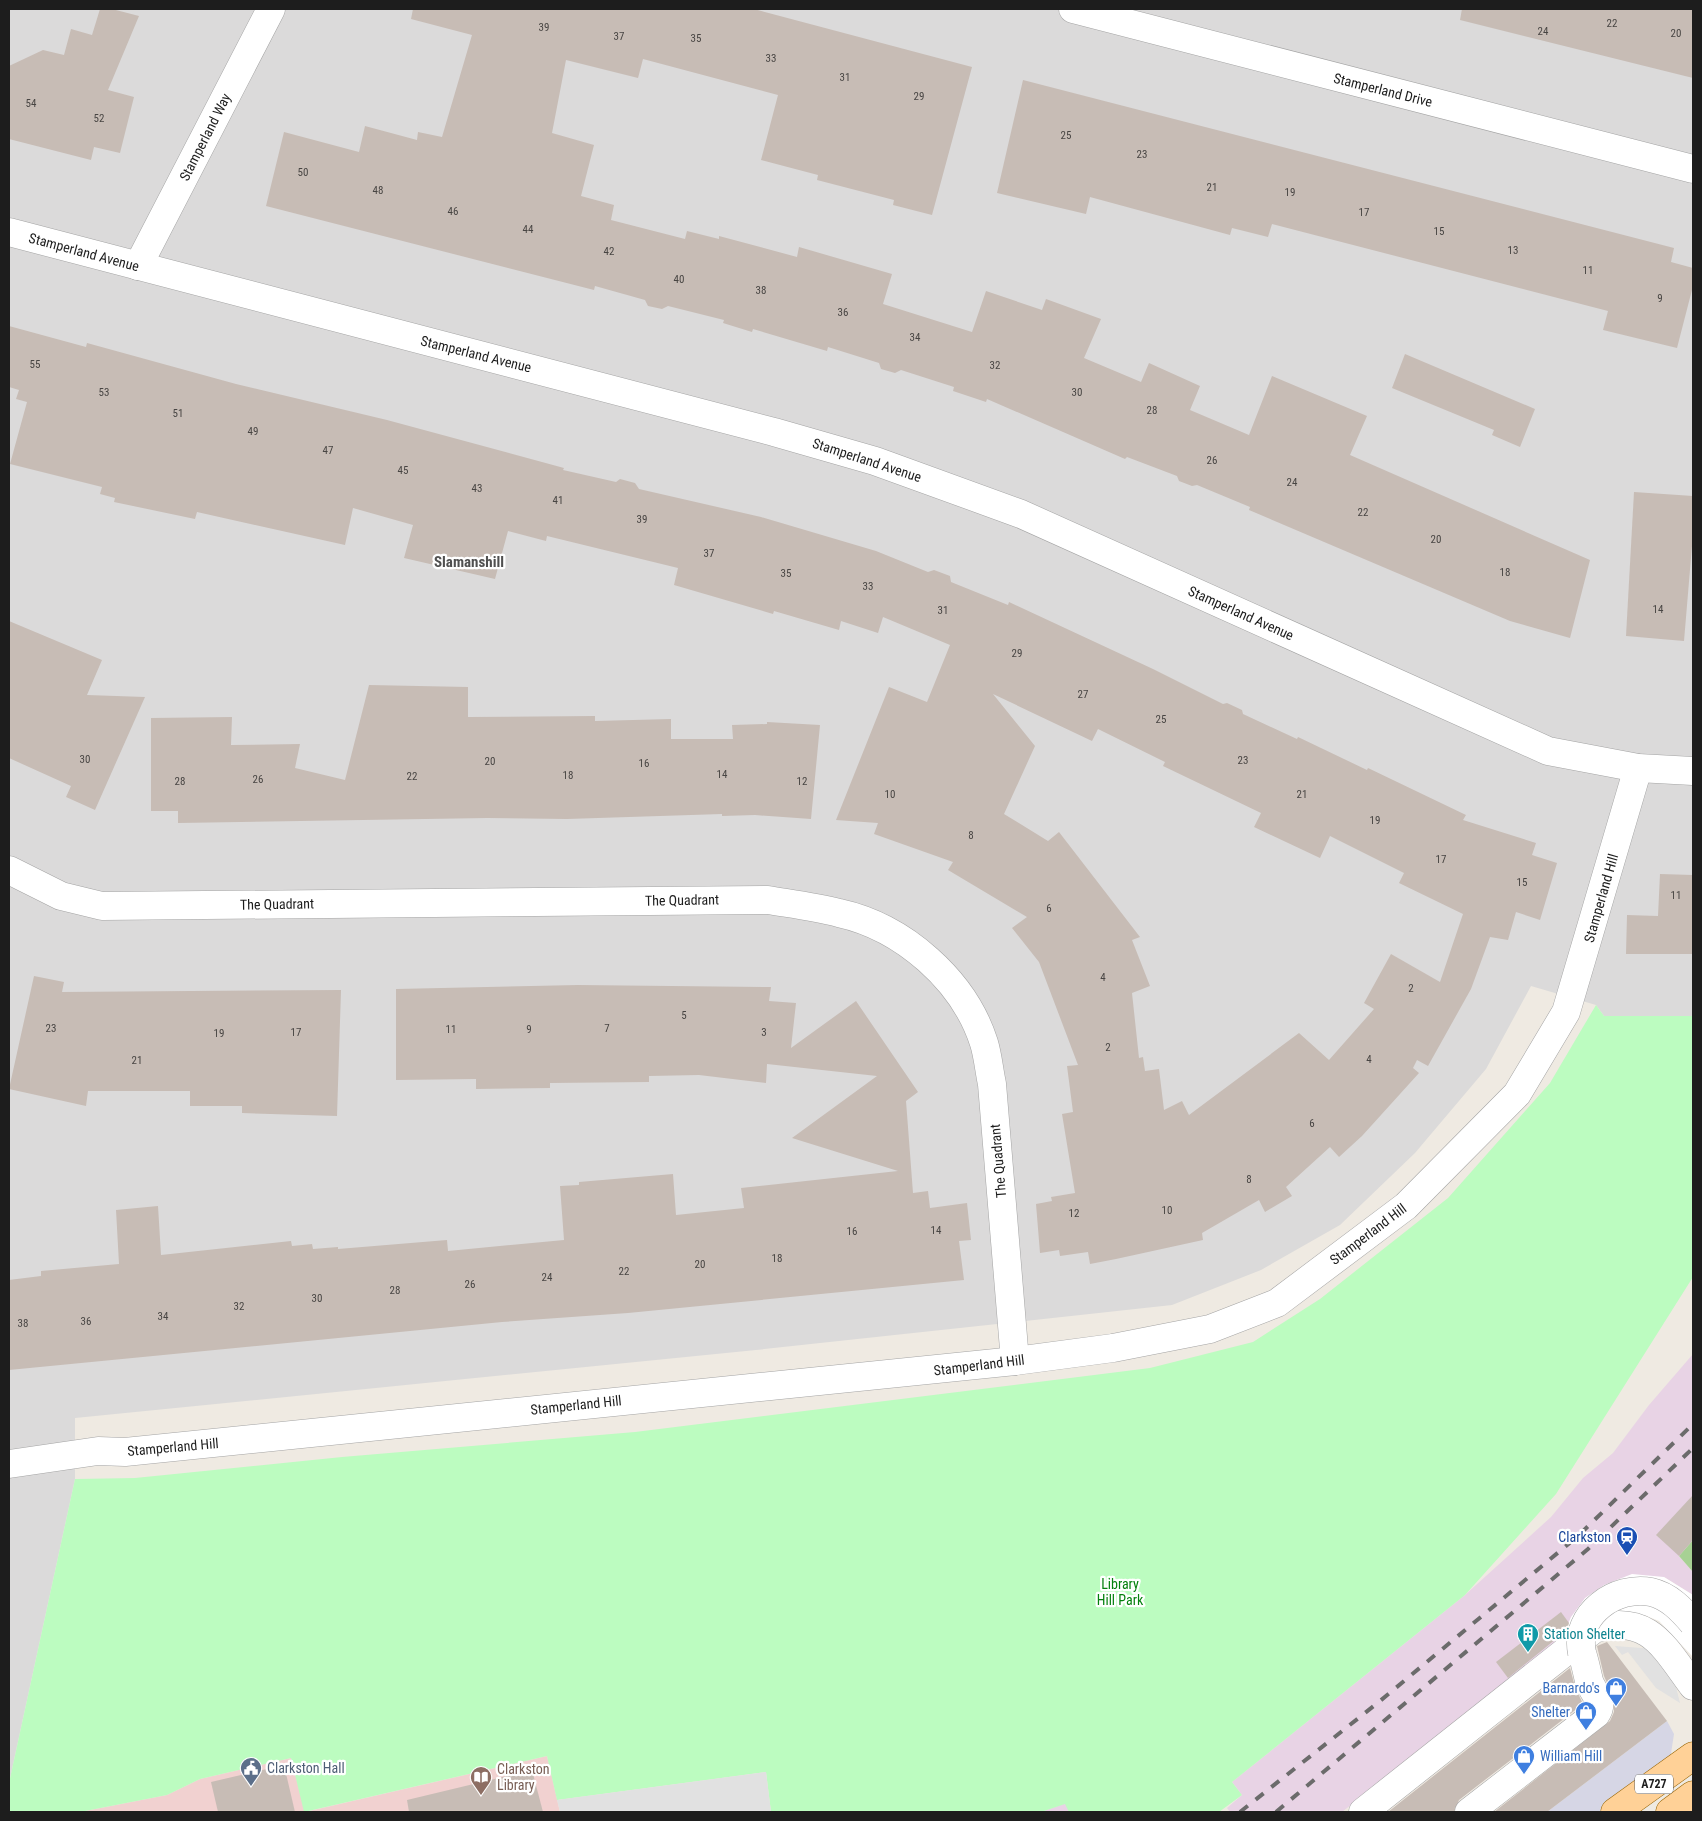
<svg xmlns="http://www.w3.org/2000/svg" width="1702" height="1821" viewBox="0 0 1702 1821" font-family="'Roboto Condensed',sans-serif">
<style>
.residential{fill:#dbdada}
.commercial{fill:#f1d1d0}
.industrial{fill:#e8d3e5}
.forest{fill:#a7d194}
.park{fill:#bcfcc0}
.parking{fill:#e1e1e1}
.plaza{fill:#d6d6e5}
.pier{fill:#fff}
.building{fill:#c7bcb5;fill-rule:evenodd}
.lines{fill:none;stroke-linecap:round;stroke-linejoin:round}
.minor-casing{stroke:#a4a4a4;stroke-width:29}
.major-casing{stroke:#966300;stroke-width:29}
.minor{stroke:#fff;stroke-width:28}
.major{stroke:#ffd197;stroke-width:28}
.rail{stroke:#6b6b6b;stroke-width:4;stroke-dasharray:10 10;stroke-linecap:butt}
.minor-bridge-casing{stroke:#a4a4a4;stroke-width:29;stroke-linecap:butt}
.minor-bridge{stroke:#fff;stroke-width:28}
.labels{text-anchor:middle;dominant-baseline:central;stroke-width:4.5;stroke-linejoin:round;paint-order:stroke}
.number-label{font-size:11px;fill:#484543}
.shield{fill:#fff;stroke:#616161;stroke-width:1}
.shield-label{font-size:12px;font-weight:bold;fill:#1d1d1d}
.street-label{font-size:14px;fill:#1d1d1d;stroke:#fff}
.transit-label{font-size:14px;fill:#164399;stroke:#fff;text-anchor:end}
.park-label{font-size:14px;fill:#05810e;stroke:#fff}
.culture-label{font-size:14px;fill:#0d838f;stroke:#fff;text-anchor:start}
.shop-label{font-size:14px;fill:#366cbe;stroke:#fff;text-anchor:end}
.service-label{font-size:14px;fill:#4e5e75;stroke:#fff;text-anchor:start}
.education-label{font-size:14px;fill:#785e54;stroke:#fff;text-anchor:start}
.neighbourhood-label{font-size:15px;font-weight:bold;fill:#505050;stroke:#fff}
</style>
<rect width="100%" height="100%" fill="#efeae2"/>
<polygon class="residential" points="9,9 1693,9 1693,1016 1604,1016 1596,1005 1531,986 1486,1069 1415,1153 1340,1225 1261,1270 1172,1305 756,1350 75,1418 75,1479 9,1783"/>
<polygon class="commercial" points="547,1756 560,1812 80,1812 167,1795 200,1779 291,1758 305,1812"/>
<g class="industrial">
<polygon points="1693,1354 1693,1540 1679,1556 1693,1572 1693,1595 1664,1577 1510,1681 1342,1812 1230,1812 1227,1808 1242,1795 1232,1782 1465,1595 1551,1517 1583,1478 1613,1453 1649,1405"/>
<polygon points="1066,1803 1069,1812 1041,1812"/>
</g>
<polygon class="forest" points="1693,1540 1693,1572 1679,1556"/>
<polygon class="park" points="1596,1005 1604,1016 1693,1016 1693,1277 1556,1494 1465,1595 1232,1782 1242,1795 1219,1812 1069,1812 1065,1804 1041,1812 771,1812 766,1772 557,1800 547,1756 304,1812 291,1758 200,1779 167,1795 80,1812 9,1812 9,1783 75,1479 135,1478 342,1457 635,1432 1150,1368 1253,1342 1320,1299 1448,1198 1550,1083"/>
<g class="parking">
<polygon points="1615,1646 1655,1649 1672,1671 1680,1703 1656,1688 1628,1652 1622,1655"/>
<polygon points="766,1772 771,1812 560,1812 557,1800"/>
</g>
<polygon class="plaza" points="1667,1721 1674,1734 1670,1760 1598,1812 1547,1812"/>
<polygon class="pier" points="1632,1574 1664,1577 1693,1595 1693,1657 1659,1621 1644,1615 1624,1618 1560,1643 1571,1617 1585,1598 1604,1585"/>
<g class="building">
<polygon points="100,9 112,9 139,16 108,90 134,97 120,153 94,147 91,160 9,139 9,66 43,50 64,55 71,29 92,35"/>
<polygon points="413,9 754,9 972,67 932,215 893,205 894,200 817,180 818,175 761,160 778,95 643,59 638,78 566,60 552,133 594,145 581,196 614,205 611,220 685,239 687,231 719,239 719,236 797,257 799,247 892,274 883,304 972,332 986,291 1042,310 1046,299 1101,319 1084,358 1141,382 1149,363 1200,386 1190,410 1249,435 1272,376 1367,416 1350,455 1590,560 1570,638 1510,621 1249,510 1250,507 1197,485 1192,486 1179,481 1177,476 1127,457 1125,459 987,399 986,402 953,391 954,387 901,370 895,373 881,369 879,363 828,347 827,351 753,329 752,332 723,323 724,320 668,306 662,309 648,306 645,300 595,286 594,290 266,206 284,132 359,152 365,126 417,140 418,132 442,137 472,35 411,19"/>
<polygon points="1462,9 1693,9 1693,78 1460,20"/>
<polygon points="1023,80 1674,248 1671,262 1693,268 1693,286 1677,348 1603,330 1608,311 1272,224 1268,237 1232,228 1230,235 1090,197 1086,214 997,193"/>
<path d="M9,326L86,347L87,343L236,384L387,420L564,468L563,470L616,482L620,479L635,483L639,489L761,517L876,551L928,572L934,570L950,576L951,582L1008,605L1009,602L1153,669L1223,704L1227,703L1242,710L1243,714L1297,739L1298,737L1367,770L1368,768L1466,815L1463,820L1536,843L1532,855L1557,863L1540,920L1516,912L1508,940L1490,937L1471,989L1428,1066L1417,1060L1413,1068L1419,1073L1362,1136L1339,1157L1330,1147L1286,1187L1292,1196L1265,1212L1259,1200L1202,1233L1203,1240L1116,1259L1090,1264L1088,1252L1060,1256L1059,1250L1040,1253L1036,1204L1052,1201L1051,1197L1075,1193L1062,1114L1073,1112L1067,1066L1078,1065L1039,962L1012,928L1027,917L948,870L953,862L874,834L878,823L836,820L889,687L927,702L950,645L883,617L878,633L841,621L839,630L774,611L773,614L674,585L678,568L547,536L546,541L508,531L495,579L404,558L413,525L353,508L345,545L197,512L195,519L114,502L115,498L100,494L102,487L10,464L27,402L16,399L19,390L9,387ZM993,694L1092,741L1098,729L1165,762L1163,766L1261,813L1254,827L1320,858L1330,836L1404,873L1399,883L1463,914L1440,982L1391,954L1364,1003L1374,1009L1329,1060L1299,1033L1189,1115L1182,1101L1164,1110L1159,1069L1145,1071L1143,1057L1139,1058L1132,993L1150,986L1132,940L1140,937L1059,832L1048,841L1004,814L1035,746Z"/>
<polygon points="1405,354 1535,409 1520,447 1492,435 1494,430 1392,388"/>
<polygon points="1634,492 1693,496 1693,534 1684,641 1626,636"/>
<polygon points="9,621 102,660 87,695 145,697 95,810 66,797 71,786 9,758"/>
<polygon points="369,685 468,687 468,717 595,716 595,721 671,719 671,739 733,739 732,725 767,724 767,722 820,725 811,819 755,815 722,816 722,814 567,819 487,818 178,823 178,811 151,811 151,718 232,717 231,745 300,744 295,768 345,780"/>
<polygon points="1660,874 1693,875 1693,954 1626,954 1627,915 1658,916"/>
<polygon points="34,976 64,982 62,992 341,990 337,1116 242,1113 242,1106 190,1106 190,1091 88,1091 86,1106 9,1089"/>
<polygon points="578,985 771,987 769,1001 796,1003 791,1048 856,1001 918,1092 906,1101 913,1193 928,1191 930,1208 967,1203 971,1240 959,1241 964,1280 628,1313 502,1322 9,1370 9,1280 41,1276 41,1271 119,1264 116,1210 158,1206 161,1255 291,1241 292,1246 312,1244 313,1249 338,1247 338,1249 447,1240 448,1251 564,1240 560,1186 579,1185 579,1182 673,1174 676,1215 744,1208 741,1188 898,1171 792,1138 877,1076 767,1064 766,1083 699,1075 649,1076 649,1082 550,1083 550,1088 476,1089 476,1079 396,1080 396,989"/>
<polygon points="1693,1495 1693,1540 1679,1556 1656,1535"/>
<polygon points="1561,1612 1569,1623 1567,1630 1508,1678 1496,1662"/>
<polygon points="1607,1642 1667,1721 1547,1812 1494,1812 1610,1721 1614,1712 1614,1699 1604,1676 1597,1646"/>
<polygon points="1570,1668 1575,1687 1583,1704 1459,1800 1454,1812 1388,1812"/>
<polygon points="284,1765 295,1812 218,1812 211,1782"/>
<polygon points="532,1770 543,1812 409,1812 407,1800"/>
</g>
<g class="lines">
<g class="minor-casing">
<g id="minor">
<polyline points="1073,9 1693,169"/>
<polyline points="9,232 774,432 875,461 1021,514 1548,751 1638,768 1693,771"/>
<polyline points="138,266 271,9"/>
<path d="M9,870L61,896L102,906L768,900C792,904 816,907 839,913C903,927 964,980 984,1043C988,1056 989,1070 992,1084L1015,1361"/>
<polyline points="9,1464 98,1451 125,1452 1015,1361 1113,1348 1210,1329 1277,1303 1406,1206 1517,1094 1566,1012 1638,768"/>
<path d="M1363,1812L1594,1629C1649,1613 1664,1647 1693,1686"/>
<path d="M1469,1812L1596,1714C1605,1701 1593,1693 1589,1681C1587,1672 1585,1662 1582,1653"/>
</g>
</g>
<g class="major-casing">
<g id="major">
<polyline points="1615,1812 1693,1756"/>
<polyline points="1670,1812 1693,1795"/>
</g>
</g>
<use href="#minor" class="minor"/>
<use href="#major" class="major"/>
<g class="rail">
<polyline points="1240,1812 1380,1701 1578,1536 1693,1424"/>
<polyline points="1276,1812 1588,1549 1693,1448"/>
</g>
<g class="minor-bridge-casing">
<path id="minor-bridge" d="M1582,1653C1574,1614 1616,1585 1651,1592C1669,1596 1682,1610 1693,1623"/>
</g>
<use href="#minor-bridge" class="minor-bridge"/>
</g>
<defs>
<g id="station-pin" transform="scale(1.125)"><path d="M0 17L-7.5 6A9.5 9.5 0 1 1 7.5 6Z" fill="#1a4fb4" stroke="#fff"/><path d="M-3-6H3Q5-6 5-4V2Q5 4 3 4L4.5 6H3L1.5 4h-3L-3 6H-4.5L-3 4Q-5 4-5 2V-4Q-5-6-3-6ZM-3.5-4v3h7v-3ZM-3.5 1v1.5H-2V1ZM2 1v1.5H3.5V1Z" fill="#fff"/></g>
<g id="building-pin" transform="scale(1.125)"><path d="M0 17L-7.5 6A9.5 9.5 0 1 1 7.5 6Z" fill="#0f9aa8" stroke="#fff"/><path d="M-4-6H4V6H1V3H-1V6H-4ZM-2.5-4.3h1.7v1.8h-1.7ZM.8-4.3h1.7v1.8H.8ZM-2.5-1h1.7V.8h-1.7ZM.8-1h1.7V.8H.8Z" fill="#fff"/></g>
<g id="shop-pin" transform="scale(1.125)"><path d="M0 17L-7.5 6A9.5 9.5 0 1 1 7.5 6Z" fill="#3f7fe0" stroke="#fff"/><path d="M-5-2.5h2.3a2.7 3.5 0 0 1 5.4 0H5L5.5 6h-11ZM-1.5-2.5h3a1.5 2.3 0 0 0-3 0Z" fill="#fff"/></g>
<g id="civic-pin" transform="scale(1.125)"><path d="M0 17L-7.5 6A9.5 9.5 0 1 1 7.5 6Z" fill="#5c6f8a" stroke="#fff"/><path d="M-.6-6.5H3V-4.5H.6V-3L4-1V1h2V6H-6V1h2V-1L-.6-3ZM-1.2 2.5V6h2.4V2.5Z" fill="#fff"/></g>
<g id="library-pin" transform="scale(1.125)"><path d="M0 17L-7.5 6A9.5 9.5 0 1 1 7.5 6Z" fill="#8d6e63" stroke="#fff"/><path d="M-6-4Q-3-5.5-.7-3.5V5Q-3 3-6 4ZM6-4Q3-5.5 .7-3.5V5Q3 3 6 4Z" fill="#fff"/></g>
</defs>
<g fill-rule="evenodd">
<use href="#station-pin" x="1627" y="1537"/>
<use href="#building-pin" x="1528" y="1634"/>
<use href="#shop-pin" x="1616" y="1688"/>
<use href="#shop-pin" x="1586" y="1712"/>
<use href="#shop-pin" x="1524" y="1756"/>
<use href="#civic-pin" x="251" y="1768"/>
<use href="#library-pin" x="481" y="1777"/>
</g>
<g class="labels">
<g class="number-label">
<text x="1612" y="23">22</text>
<text x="544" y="27">39</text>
<text x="1543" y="31">24</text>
<text x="1676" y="33">20</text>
<text x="619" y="36">37</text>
<text x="696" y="38">35</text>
<text x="771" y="58">33</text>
<text x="845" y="77">31</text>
<text x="919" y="96">29</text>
<text x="31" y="103">54</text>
<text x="99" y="118">52</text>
<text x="1066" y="135">25</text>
<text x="1142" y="154">23</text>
<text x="303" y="172">50</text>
<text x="1212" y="187">21</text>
<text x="378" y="190">48</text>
<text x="1290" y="192">19</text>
<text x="453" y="211">46</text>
<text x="1364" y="212">17</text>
<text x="528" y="229">44</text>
<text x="1439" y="231">15</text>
<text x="1513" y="250">13</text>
<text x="609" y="251">42</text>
<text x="1588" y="270">11</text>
<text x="679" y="279">40</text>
<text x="761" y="290">38</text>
<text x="1660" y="298">9</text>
<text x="843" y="312">36</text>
<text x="915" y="337">34</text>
<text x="35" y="364">55</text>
<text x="995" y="365">32</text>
<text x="104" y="392">53</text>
<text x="1077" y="392">30</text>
<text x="1152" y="410">28</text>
<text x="178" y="413">51</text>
<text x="253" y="431">49</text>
<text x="328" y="450">47</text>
<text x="1212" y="460">26</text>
<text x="403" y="470">45</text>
<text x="1292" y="482">24</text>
<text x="477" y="488">43</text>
<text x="558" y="500">41</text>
<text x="1363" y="512">22</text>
<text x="642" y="519">39</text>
<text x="1436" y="539">20</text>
<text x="709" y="553">37</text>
<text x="1505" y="572">18</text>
<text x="786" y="573">35</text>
<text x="868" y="586">33</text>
<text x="1658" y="609">14</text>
<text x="943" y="610">31</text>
<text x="1017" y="653">29</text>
<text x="1083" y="694">27</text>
<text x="1161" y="719">25</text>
<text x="85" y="759">30</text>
<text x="1243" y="760">23</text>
<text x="490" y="761">20</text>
<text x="644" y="763">16</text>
<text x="722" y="774">14</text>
<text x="568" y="775">18</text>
<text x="412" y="776">22</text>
<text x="258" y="779">26</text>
<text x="180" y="781">28</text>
<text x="802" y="781">12</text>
<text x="890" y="794">10</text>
<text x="1302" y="794">21</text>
<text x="1375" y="820">19</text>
<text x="971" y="835">8</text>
<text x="1441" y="859">17</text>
<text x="1522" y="882">15</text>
<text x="1676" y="895">11</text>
<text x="1049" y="908">6</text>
<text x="1103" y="977">4</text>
<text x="1411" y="988">2</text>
<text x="684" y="1015">5</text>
<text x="51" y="1028">23</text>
<text x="607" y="1028">7</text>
<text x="451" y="1029">11</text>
<text x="529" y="1029">9</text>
<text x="296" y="1032">17</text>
<text x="764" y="1032">3</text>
<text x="219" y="1033">19</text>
<text x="1108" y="1047">2</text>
<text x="1369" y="1059">4</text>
<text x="137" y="1060">21</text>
<text x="1312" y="1123">6</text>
<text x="1249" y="1179">8</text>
<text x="1167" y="1210">10</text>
<text x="1074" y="1213">12</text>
<text x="936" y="1230">14</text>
<text x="852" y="1231">16</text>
<text x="777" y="1258">18</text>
<text x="700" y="1264">20</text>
<text x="624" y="1271">22</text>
<text x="547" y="1277">24</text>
<text x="470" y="1284">26</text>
<text x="395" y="1290">28</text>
<text x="317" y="1298">30</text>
<text x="239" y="1306">32</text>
<text x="163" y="1316">34</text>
<text x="86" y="1321">36</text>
<text x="23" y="1323">38</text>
</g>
<rect class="shield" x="1635" y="1774.5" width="38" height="19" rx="4"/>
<g class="shield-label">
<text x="1654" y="1784">A727</text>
</g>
<g class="street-label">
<text transform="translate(1383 90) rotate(14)">Stamperland Drive</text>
<text transform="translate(205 137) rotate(-63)">Stamperland Way</text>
<text transform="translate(84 252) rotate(15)">Stamperland Avenue</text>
<text transform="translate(476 354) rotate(14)">Stamperland Avenue</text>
<text transform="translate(867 460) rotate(18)">Stamperland Avenue</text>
<text transform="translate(1241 613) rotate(24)">Stamperland Avenue</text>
<text transform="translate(1601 898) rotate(-74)">Stamperland Hill</text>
<text transform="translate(682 900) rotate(-1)">The Quadrant</text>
<text transform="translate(277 904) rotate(-1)">The Quadrant</text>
<text transform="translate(998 1161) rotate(-95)">The Quadrant</text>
<text transform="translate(1368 1234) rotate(-37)">Stamperland Hill</text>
<text transform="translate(979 1365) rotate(-7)">Stamperland Hill</text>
<text transform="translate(576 1405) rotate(-6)">Stamperland Hill</text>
<text transform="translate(173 1447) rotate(-5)">Stamperland Hill</text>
</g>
<g class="transit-label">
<text x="1611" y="1537">Clarkston</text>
</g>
<g class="park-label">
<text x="1120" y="1584">Library<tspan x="1120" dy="16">Hill Park</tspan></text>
</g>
<g class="culture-label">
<text x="1544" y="1634">Station Shelter</text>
</g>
<g class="shop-label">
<text x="1600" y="1688">Barnardo's</text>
<text x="1570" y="1712">Shelter</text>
<text x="1540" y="1756" text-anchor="start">William Hill</text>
</g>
<g class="service-label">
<text x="267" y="1768">Clarkston Hall</text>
</g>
<g class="education-label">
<text x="497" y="1769">Clarkston<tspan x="497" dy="16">Library</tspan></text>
</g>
<g class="neighbourhood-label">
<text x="469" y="562">Slamanshill</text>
</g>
</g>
<rect width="1702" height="1821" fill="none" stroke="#1d1d1d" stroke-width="20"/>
</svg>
